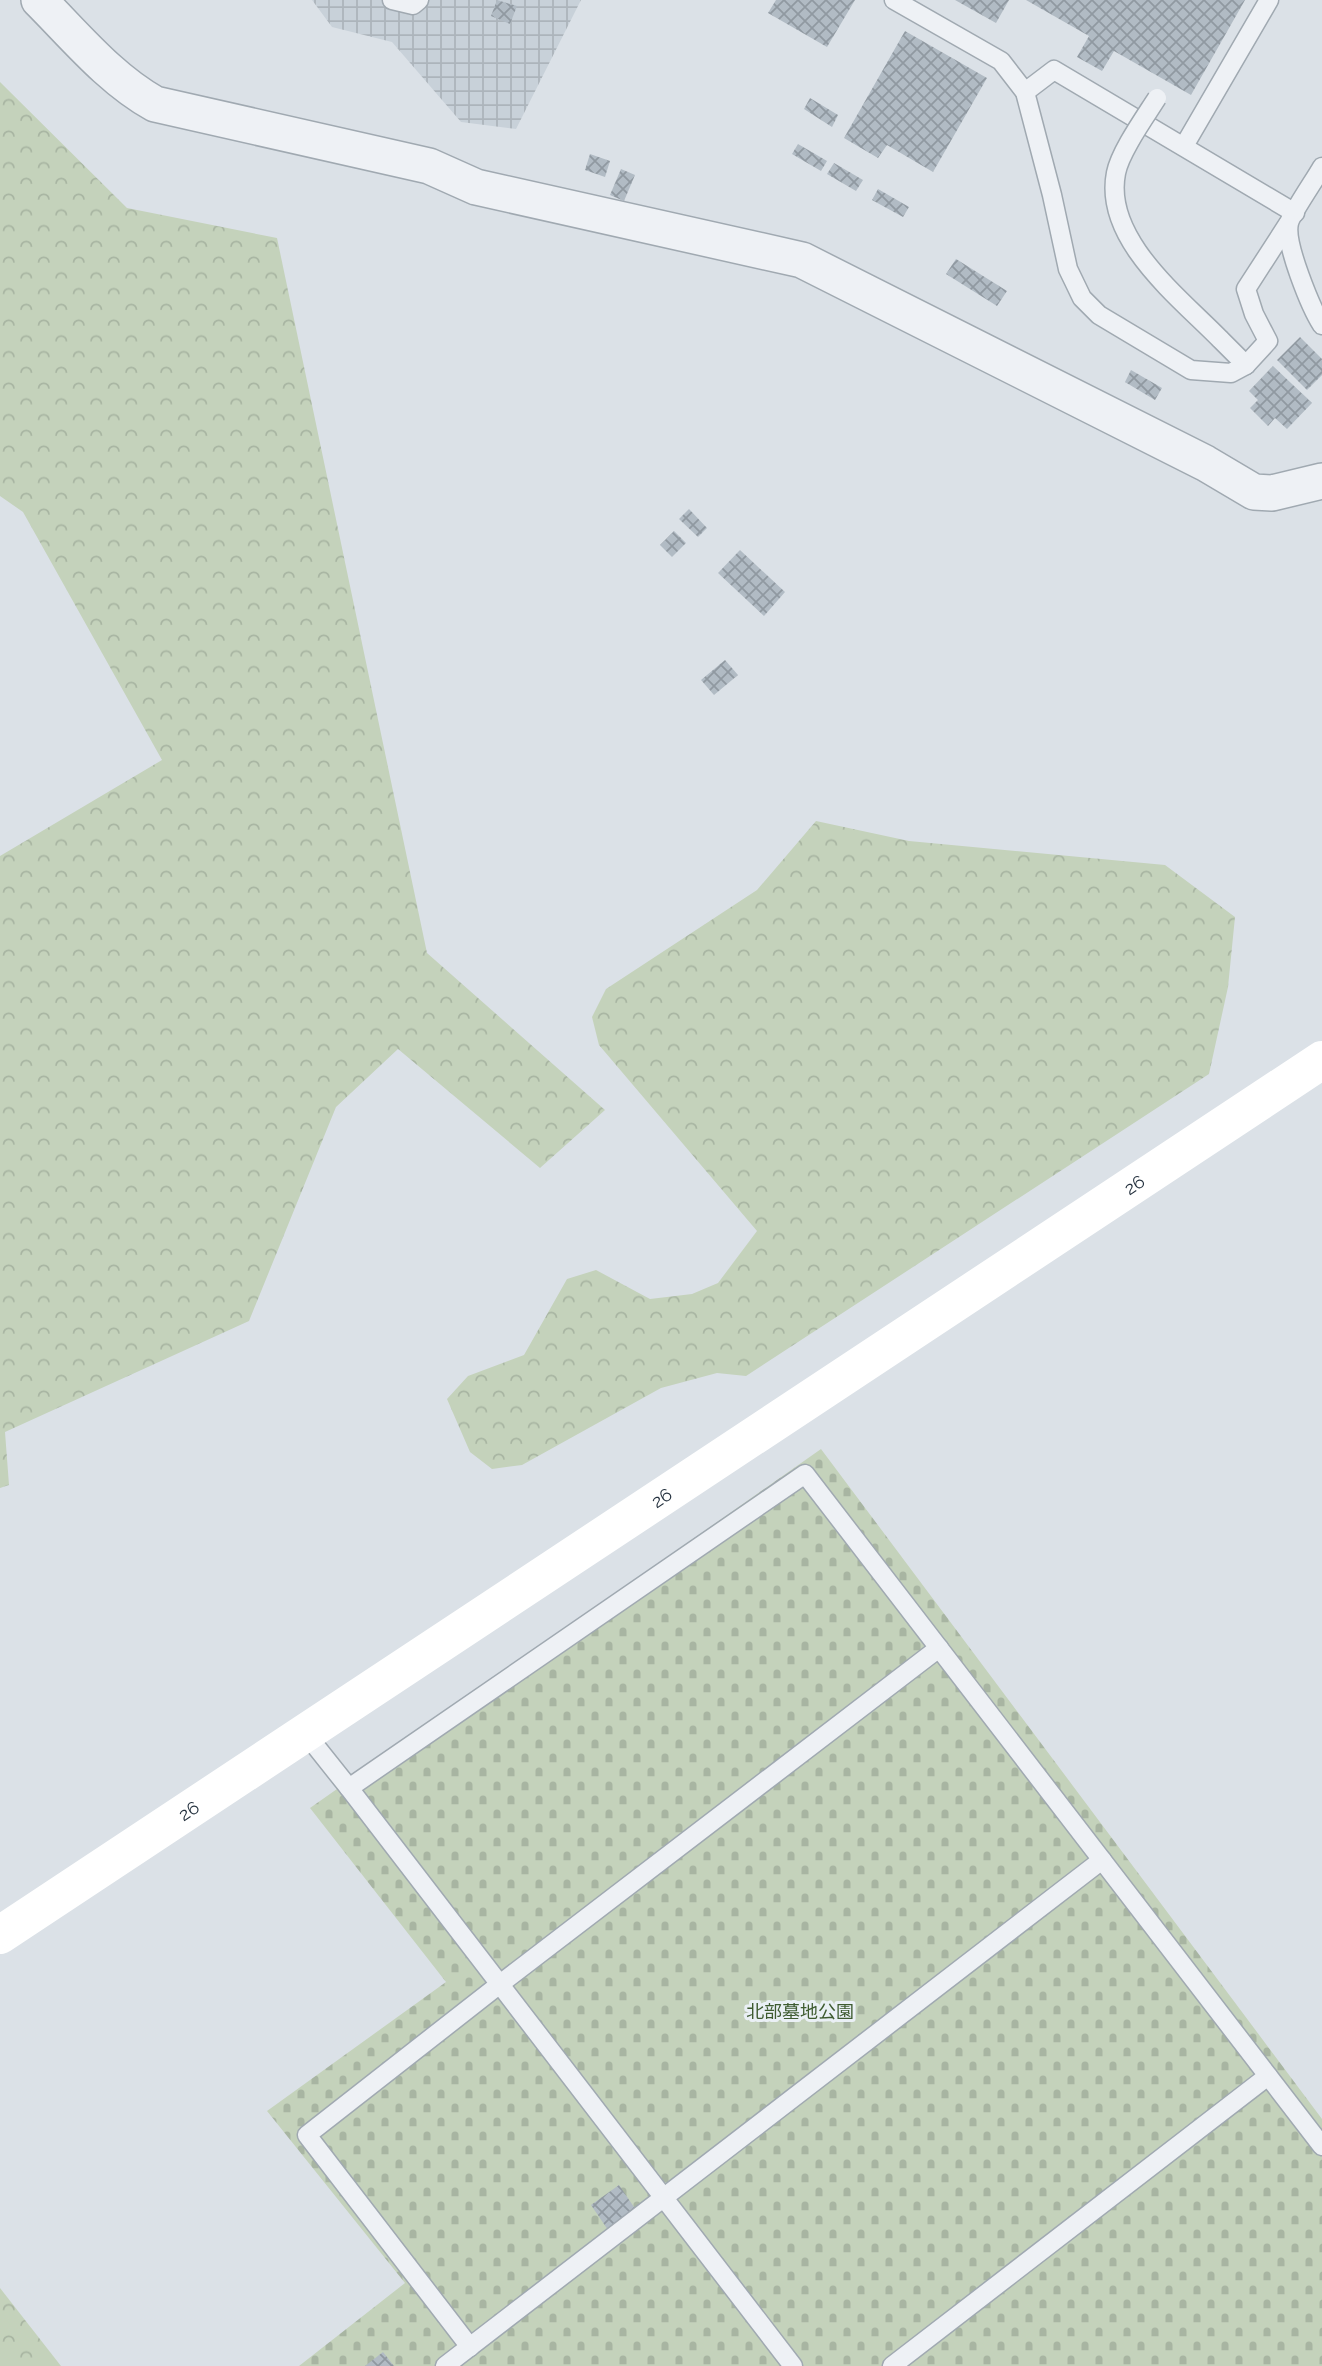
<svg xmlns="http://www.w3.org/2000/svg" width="1322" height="2366" viewBox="0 0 1322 2366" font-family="Raleway,'Noto Sans JP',sans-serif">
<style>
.industrial{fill:url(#industrial-grid)}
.forest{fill:url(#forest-crowns)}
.cemetery{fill:url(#cemetery-stones)}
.building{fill:url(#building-cross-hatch)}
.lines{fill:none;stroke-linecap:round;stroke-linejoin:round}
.lane-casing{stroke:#a0a9b1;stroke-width:21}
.street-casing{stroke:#a0a9b1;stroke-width:38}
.lane{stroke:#eef1f5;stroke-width:18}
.street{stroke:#eef1f5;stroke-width:35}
.secondary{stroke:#fff;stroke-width:38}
.lane-bridge-casing{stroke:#a0a9b1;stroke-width:21;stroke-linecap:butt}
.lane-bridge{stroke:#eef1f5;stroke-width:18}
.labels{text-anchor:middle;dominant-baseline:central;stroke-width:6;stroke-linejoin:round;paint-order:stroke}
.street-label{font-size:18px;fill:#24313e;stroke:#eaf0f5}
.park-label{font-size:18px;fill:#3e5b30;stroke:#eaf0f5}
</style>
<defs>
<pattern id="industrial-grid" width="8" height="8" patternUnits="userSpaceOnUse" patternTransform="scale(1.75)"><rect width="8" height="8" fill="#c8d1d9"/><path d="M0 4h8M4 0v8" fill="none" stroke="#acb4bb"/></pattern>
<pattern id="forest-crowns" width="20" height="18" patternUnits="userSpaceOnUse" patternTransform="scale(1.75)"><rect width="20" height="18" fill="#c4d2bb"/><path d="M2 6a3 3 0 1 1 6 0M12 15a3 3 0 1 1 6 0" fill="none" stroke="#a8b5a2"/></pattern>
<pattern id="cemetery-stones" width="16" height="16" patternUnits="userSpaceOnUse" patternTransform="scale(1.75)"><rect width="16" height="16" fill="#c4d2bb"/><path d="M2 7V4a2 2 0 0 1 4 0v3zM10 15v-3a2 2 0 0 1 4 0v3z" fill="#a8b5a2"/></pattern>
<pattern id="building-cross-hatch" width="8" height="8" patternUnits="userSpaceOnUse" patternTransform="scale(1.75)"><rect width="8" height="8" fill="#b1bbc4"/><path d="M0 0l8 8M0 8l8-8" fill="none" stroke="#9099a1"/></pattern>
</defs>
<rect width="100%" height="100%" fill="#dbe1e7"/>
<polygon class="industrial" points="312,0 581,0 516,129 461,122 392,42 332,27"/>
<g class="forest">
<polygon points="0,82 127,208 277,238 427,953 605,1110 540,1168 398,1049 336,1107 249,1321 5,1432 9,1485 0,1488 0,856 162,760 23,512 0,496"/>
<polygon points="816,821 909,841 1165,865 1235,917 1228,987 1209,1074 746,1376 717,1373 661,1388 522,1465 492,1469 470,1452 447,1399 468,1376 524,1355 567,1279 596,1270 650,1299 692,1294 718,1283 757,1231 599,1045 592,1017 606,989 757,890"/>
<polygon points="0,2288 61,2366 0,2366"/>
</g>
<polygon class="cemetery" points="821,1449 1322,2119 1322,2366 299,2366 405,2283 267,2111 446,1982 310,1808"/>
<g class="building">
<polygon points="497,0 517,6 510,24 491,16"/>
<polygon points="776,0 855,0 827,47 768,13"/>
<polygon points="955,0 1009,0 996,23"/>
<polygon points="1026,0 1245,0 1191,95 1114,51 1102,71 1077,57 1089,36"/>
<polygon points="905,31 987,78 933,172 887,145 878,158 844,138"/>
<polygon points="810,98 838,115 832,127 804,109"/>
<polygon points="798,144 827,161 821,171 792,154"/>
<polygon points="590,154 610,161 605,177 585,170"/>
<polygon points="834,163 863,180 856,191 827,174"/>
<polygon points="621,169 635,175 624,201 610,195"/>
<polygon points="878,189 909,207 903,217 872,200"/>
<polygon points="956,259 1007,291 997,306 946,274"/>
<polygon points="1300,337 1322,359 1322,375 1307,390 1277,360"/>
<polygon points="1273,366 1312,403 1287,429 1275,418 1268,426 1250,408 1258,400 1249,391"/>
<polygon points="1131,370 1162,388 1155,400 1125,382"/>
<polygon points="689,509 707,528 698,537 679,519"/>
<polygon points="674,531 686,543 672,557 660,545"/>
<polygon points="740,550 785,592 764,616 718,573"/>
<polygon points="725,660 738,675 714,695 701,680"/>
<polygon points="619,2185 636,2210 608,2230 591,2205"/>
<polygon points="383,2352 394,2366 365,2366"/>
</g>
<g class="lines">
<g class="lane-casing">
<g id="lane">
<polyline points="392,0 413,5 419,0"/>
<polyline points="894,0 1001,61 1025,92 1052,195 1068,269 1082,298 1099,315 1191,370 1231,373 1246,365"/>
<polyline points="1025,92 1054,70 1295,213"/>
<polyline points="1184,146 1269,0"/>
<path d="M1322,167C1316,178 1291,214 1289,223C1284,243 1311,308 1322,325"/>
<polyline points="1220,339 1246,365 1268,341 1254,314 1246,289 1288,224"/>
<polyline points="306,1734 349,1788 793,2366"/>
<polyline points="349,1788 805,1474 1322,2146"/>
<polyline points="470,2347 307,2135 500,1984 939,1648"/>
<polyline points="445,2366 1102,1860"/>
<polyline points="892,2366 1268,2076"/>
</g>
</g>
<g class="street-casing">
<path id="street" d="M39,0C75,36 110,79 155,104L429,166L476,187L802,260L1205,463L1254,492L1272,493L1322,481"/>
</g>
<use href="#lane" class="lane"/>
<use href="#street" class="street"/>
<path class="secondary" id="s1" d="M0,1935L1322,1060"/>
<g class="lane-bridge-casing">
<path id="lane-bridge" d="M1157,98C1145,117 1120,152 1116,173C1103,239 1179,297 1220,339"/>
</g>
<use href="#lane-bridge" class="lane-bridge"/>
</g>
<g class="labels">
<g class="street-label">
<text stroke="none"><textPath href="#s1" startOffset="1360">26</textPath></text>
<text stroke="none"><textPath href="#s1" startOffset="793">26</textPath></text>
<text stroke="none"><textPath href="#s1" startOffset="226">26</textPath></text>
</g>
<g class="park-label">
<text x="800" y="2011">北部墓地公園</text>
</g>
</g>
</svg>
